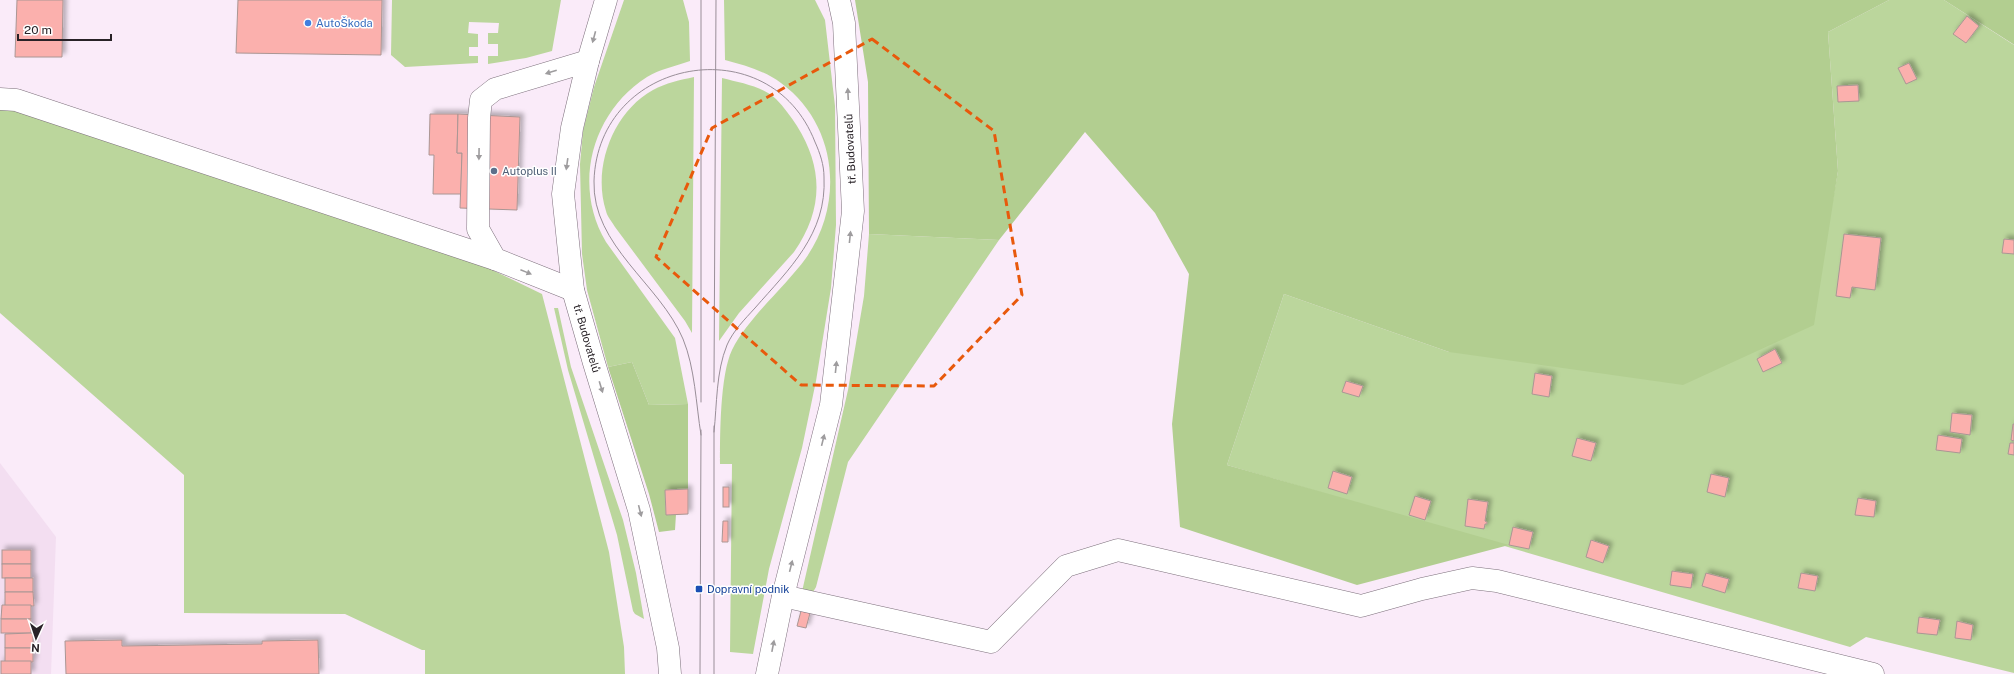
<svg xmlns="http://www.w3.org/2000/svg" width="2014" height="674" viewBox="0 0 2014 674" font-family="'Public Sans',sans-serif">
<style>
.built{fill:#f3def1}
.green{fill:#bbd69c}
.forest{fill:#b2ce90}
.building{fill:#fbb0ad;stroke:#aa9694;filter:url(#shadow)}
.lines{fill:none;stroke-linecap:round;stroke-linejoin:round}
.minor-casing{stroke:#7d707c;stroke-width:23}
.minor{stroke:#fff;stroke-width:22}
.tram{stroke:#998e98;stroke-width:1}
.oneway{fill:#9e9c9e}
.marked{fill:none;stroke:#e8590c;stroke-width:3;stroke-dasharray:8 5;stroke-linejoin:round}
.shop-dot{fill:#3f7fe0;stroke:#fff;stroke-width:1.5}
.service-dot{fill:#5c6f8a;stroke:#fff;stroke-width:1.5}
.transit-dot{fill:#1a4fb4;stroke:#fff;stroke-width:1.5}
.labels{text-anchor:middle;dominant-baseline:central;stroke-width:3;stroke-linejoin:round;paint-order:stroke}
.shop-label{font-size:11px;fill:#366cbe;stroke:#fff;text-anchor:start}
.street-label{font-size:11px;fill:#282227;stroke:#fff}
.service-label{font-size:11px;fill:#4e5e75;stroke:#fff;text-anchor:start}
.transit-label{font-size:11px;fill:#164399;stroke:#fff;text-anchor:start}
</style>
<defs>
<filter id="shadow"><feDropShadow dx="3.5" dy="-3.5" stdDeviation="2" flood-color="#0004"/></filter>
</defs>
<rect width="100%" height="100%" fill="#faebf9"/>
<polygon class="built" points="0,463 56,537 51,674 0,674"/>
<g class="green">
<polygon points="392,0 561,0 552,51 526,58 488,64 488,56 498,56 498,44 488,44 488,33 498,33 499,23 469,22 468,33 478,34 478,47 469,47 469,56 478,56 478,63 405,67 391,55"/>
<path d="M624,0H683L689,22L690,61C676,66 660,69 647,77C592,112 572,185 606,242L675,338L688,404L649,405L632,362L608,367L587,290L582,254L580,164L583,131L594,87Z"/>
<path d="M724,0H815L825,20L835,106L836,225L831,288L816,381L802,448L769,569L753,654L730,652L732,464H720C720,435 720,375 732,350C748,318 785,287 806,258C845,202 837,124 781,83C765,71 744,65 725,60Z"/>
<polygon points="1889,0 1944,0 2014,45 2014,673 1866,637 1850,647 1227,465 1284,294 1449,352 1828,227 1838,171 1828,32"/>
<path d="M694,77L692,333L685,321L615,227C612,222 607,216 606,211C592,168 613,112 653,90C666,83 680,80 694,77Z"/>
<path d="M722,78C741,83 762,86 776,99C784,107 791,117 797,126C824,169 823,210 794,252L739,313L719,341Z"/>
<polygon points="0,103 486,267 542,294 609,552 624,647 625,674 425,674 425,650 422,650 345,614 184,613 184,475 0,313"/>
<polygon points="869,234 999,240 848,462 816,587 813,592 801,596 848,390 864,296"/>
<polygon points="554,308 558,308 571,367 623,520 636,573 644,619 635,614 633,611 617,535 568,370"/>
</g>
<g class="forest">
<polygon points="855,0 1889,0 1828,32 1838,171 1814,325 1683,385 1449,352 1284,294 1227,465 1509,545 1357,585 1180,527 1172,424 1189,274 1155,213 1085,132 999,240 869,234 868,82"/>
<polygon points="1944,0 2014,0 2014,45 2013,44"/>
<polygon points="632,362 649,405 688,404 688,489 665,490 666,515 676,514 675,530 659,532 649,494 608,367"/>
</g>
<g class="building">
<polygon points="17,0 63,0 62,57 15,57"/>
<polygon points="238,0 382,0 381,55 236,53"/>
<polygon points="1967,16 1979,26 1966,43 1953,34"/>
<polygon points="1909,63 1917,79 1906,84 1898,68"/>
<polygon points="1858,85 1859,101 1838,102 1837,86"/>
<polygon points="430,114 458,114 457,153 462,153 461,194 433,194 434,155 429,155"/>
<polygon points="458,114 520,117 517,210 460,208 462,153 457,153"/>
<polygon points="1844,234 1881,238 1875,290 1852,287 1850,298 1836,296"/>
<polygon points="2004,239 2014,240 2014,254 2002,253"/>
<polygon points="1775,349 1782,363 1763,372 1757,359"/>
<polygon points="1535,373 1552,376 1549,397 1532,394"/>
<polygon points="1346,381 1363,386 1359,397 1342,392"/>
<polygon points="1952,413 1972,415 1970,435 1950,432"/>
<polygon points="2013,424 2014,424 2014,441 2011,440"/>
<polygon points="1938,435 1962,439 1960,453 1936,450"/>
<polygon points="1577,438 1596,443 1591,461 1572,456"/>
<polygon points="2010,443 2014,443 2014,455 2008,454"/>
<polygon points="1333,471 1352,477 1347,494 1328,488"/>
<polygon points="1711,474 1729,478 1725,497 1707,492"/>
<rect x="723" y="487" width="6" height="20"/>
<polygon points="688,489 688,514 666,515 665,490"/>
<polygon points="1415,496 1431,501 1425,520 1409,515"/>
<polygon points="1858,498 1876,501 1874,517 1855,515"/>
<polygon points="1468,499 1488,502 1485,521 1487,522 1487,524 1485,524 1484,529 1465,526"/>
<polygon points="723,521 728,521 728,542 722,542"/>
<polygon points="1513,527 1533,532 1529,549 1509,545"/>
<polygon points="1591,540 1609,546 1603,563 1586,557"/>
<rect x="2" y="550" width="29" height="14"/>
<rect x="2" y="564" width="29" height="14"/>
<polygon points="1672,571 1693,574 1691,588 1670,585"/>
<polygon points="1706,573 1729,579 1725,593 1702,586"/>
<polygon points="1801,573 1818,576 1815,591 1798,588"/>
<rect x="5" y="578" width="28" height="14"/>
<polygon points="5,592 33,592 34,606 5,606"/>
<polygon points="2,605 31,605 31,619 1,619"/>
<polygon points="801,611 810,613 806,628 797,626"/>
<polygon points="1919,617 1940,620 1937,635 1917,633"/>
<rect x="1" y="619" width="30" height="14"/>
<polygon points="1957,621 1973,625 1971,640 1955,638"/>
<polygon points="31,633 33,634 33,648 5,648 5,634"/>
<polygon points="122,640 122,646 262,644 262,641 318,640 319,674 66,674 65,641"/>
<rect x="5" y="648" width="28" height="14"/>
<rect x="1" y="661" width="30" height="13"/>
</g>
<g class="lines">
<g class="minor-casing">
<g id="minor">
<path id="s1" d="M606,0L588,61L572,128L563,194L573,290L594,363L639,510L668,648L670,674"/>
<polyline points="0,99 16,100 495,259"/>
<polyline points="573,290 495,259 478,229 479,118 481,100 495,89 588,61"/>
<polyline points="783,596 991,642 1066,566 1118,550 1361,606 1422,589 1472,578 1497,581 1873,674"/>
<polyline points="767,674 783,596 831,405 853,211 844,23 839,0"/>
</g>
</g>
<use href="#minor" class="minor"/>
<g class="tram">
<polyline points="714,382 716,0"/>
<polyline points="701,402 701,0"/>
<path d="M701,435C696,404 695,368 683,339C660,284 592,246 594,181C598,57 770,26 815,142C820,153 824,165 824,177C827,234 789,269 755,308C745,319 733,331 727,345C716,372 717,404 714,432"/>
<polyline points="700,674 701,430"/>
<polyline points="714,674 714,426"/>
</g>
</g>
<defs><path id="oneway-solid" d="M-6-.8H1V-3.2L6.5 0L1 3.2V.8H-6Z"/></defs>
<g class="oneway">
<use href="#oneway-solid" transform="translate(594 37) rotate(105)"/>
<use href="#oneway-solid" transform="translate(551 72) rotate(163)"/>
<use href="#oneway-solid" transform="translate(848 94) rotate(-93)"/>
<use href="#oneway-solid" transform="translate(479 154) rotate(91)"/>
<use href="#oneway-solid" transform="translate(567 164) rotate(98)"/>
<use href="#oneway-solid" transform="translate(850 237) rotate(-84)"/>
<use href="#oneway-solid" transform="translate(526 272) rotate(22)"/>
<use href="#oneway-solid" transform="translate(836 367) rotate(-84)"/>
<use href="#oneway-solid" transform="translate(601 387) rotate(73)"/>
<use href="#oneway-solid" transform="translate(823 440) rotate(-76)"/>
<use href="#oneway-solid" transform="translate(640 511) rotate(76)"/>
<use href="#oneway-solid" transform="translate(791 566) rotate(-76)"/>
<use href="#oneway-solid" transform="translate(773 646) rotate(-79)"/>
</g>
<path class="marked" d="M872,39L994,131L1022,295L934,386L801,385L656,257L712,128Z"/>
<circle class="shop-dot" cx="308" cy="23" r="4"/>
<circle class="service-dot" cx="494" cy="171" r="4"/>
<rect class="transit-dot" x="695" y="585" width="8" height="8" rx="2"/>
<g class="labels">
<g class="shop-label">
<text x="316" y="23">AutoŠkoda</text>
</g>
<g class="street-label">
<text transform="translate(850 149) rotate(-93)">tř. Budovatelů</text>
<text stroke="none"><textPath href="#s1" startOffset="346">tř. Budovatelů</textPath></text>
</g>
<g class="service-label">
<text x="502" y="171">Autoplus II</text>
</g>
<g class="transit-label">
<text x="707" y="589">Dopravní podnik</text>
</g>
</g>
<g transform="translate(36 638) rotate(183)" stroke="#ffffff" stroke-width="3" paint-order="stroke">
<path d="M0-3L7 15L0 10L-7 15Z" fill="#282227"/>
<text y="-6" font-size="11" font-weight="bold" text-anchor="middle" fill="#282227">N</text>
</g>
<path d="M18 34v6h93v-6" fill="none" stroke="#282227" stroke-width="2"/>
<text x="24" y="34" font-size="12" fill="#282227" stroke="#ffffff" stroke-width="3" paint-order="stroke">20 m</text>
</svg>
